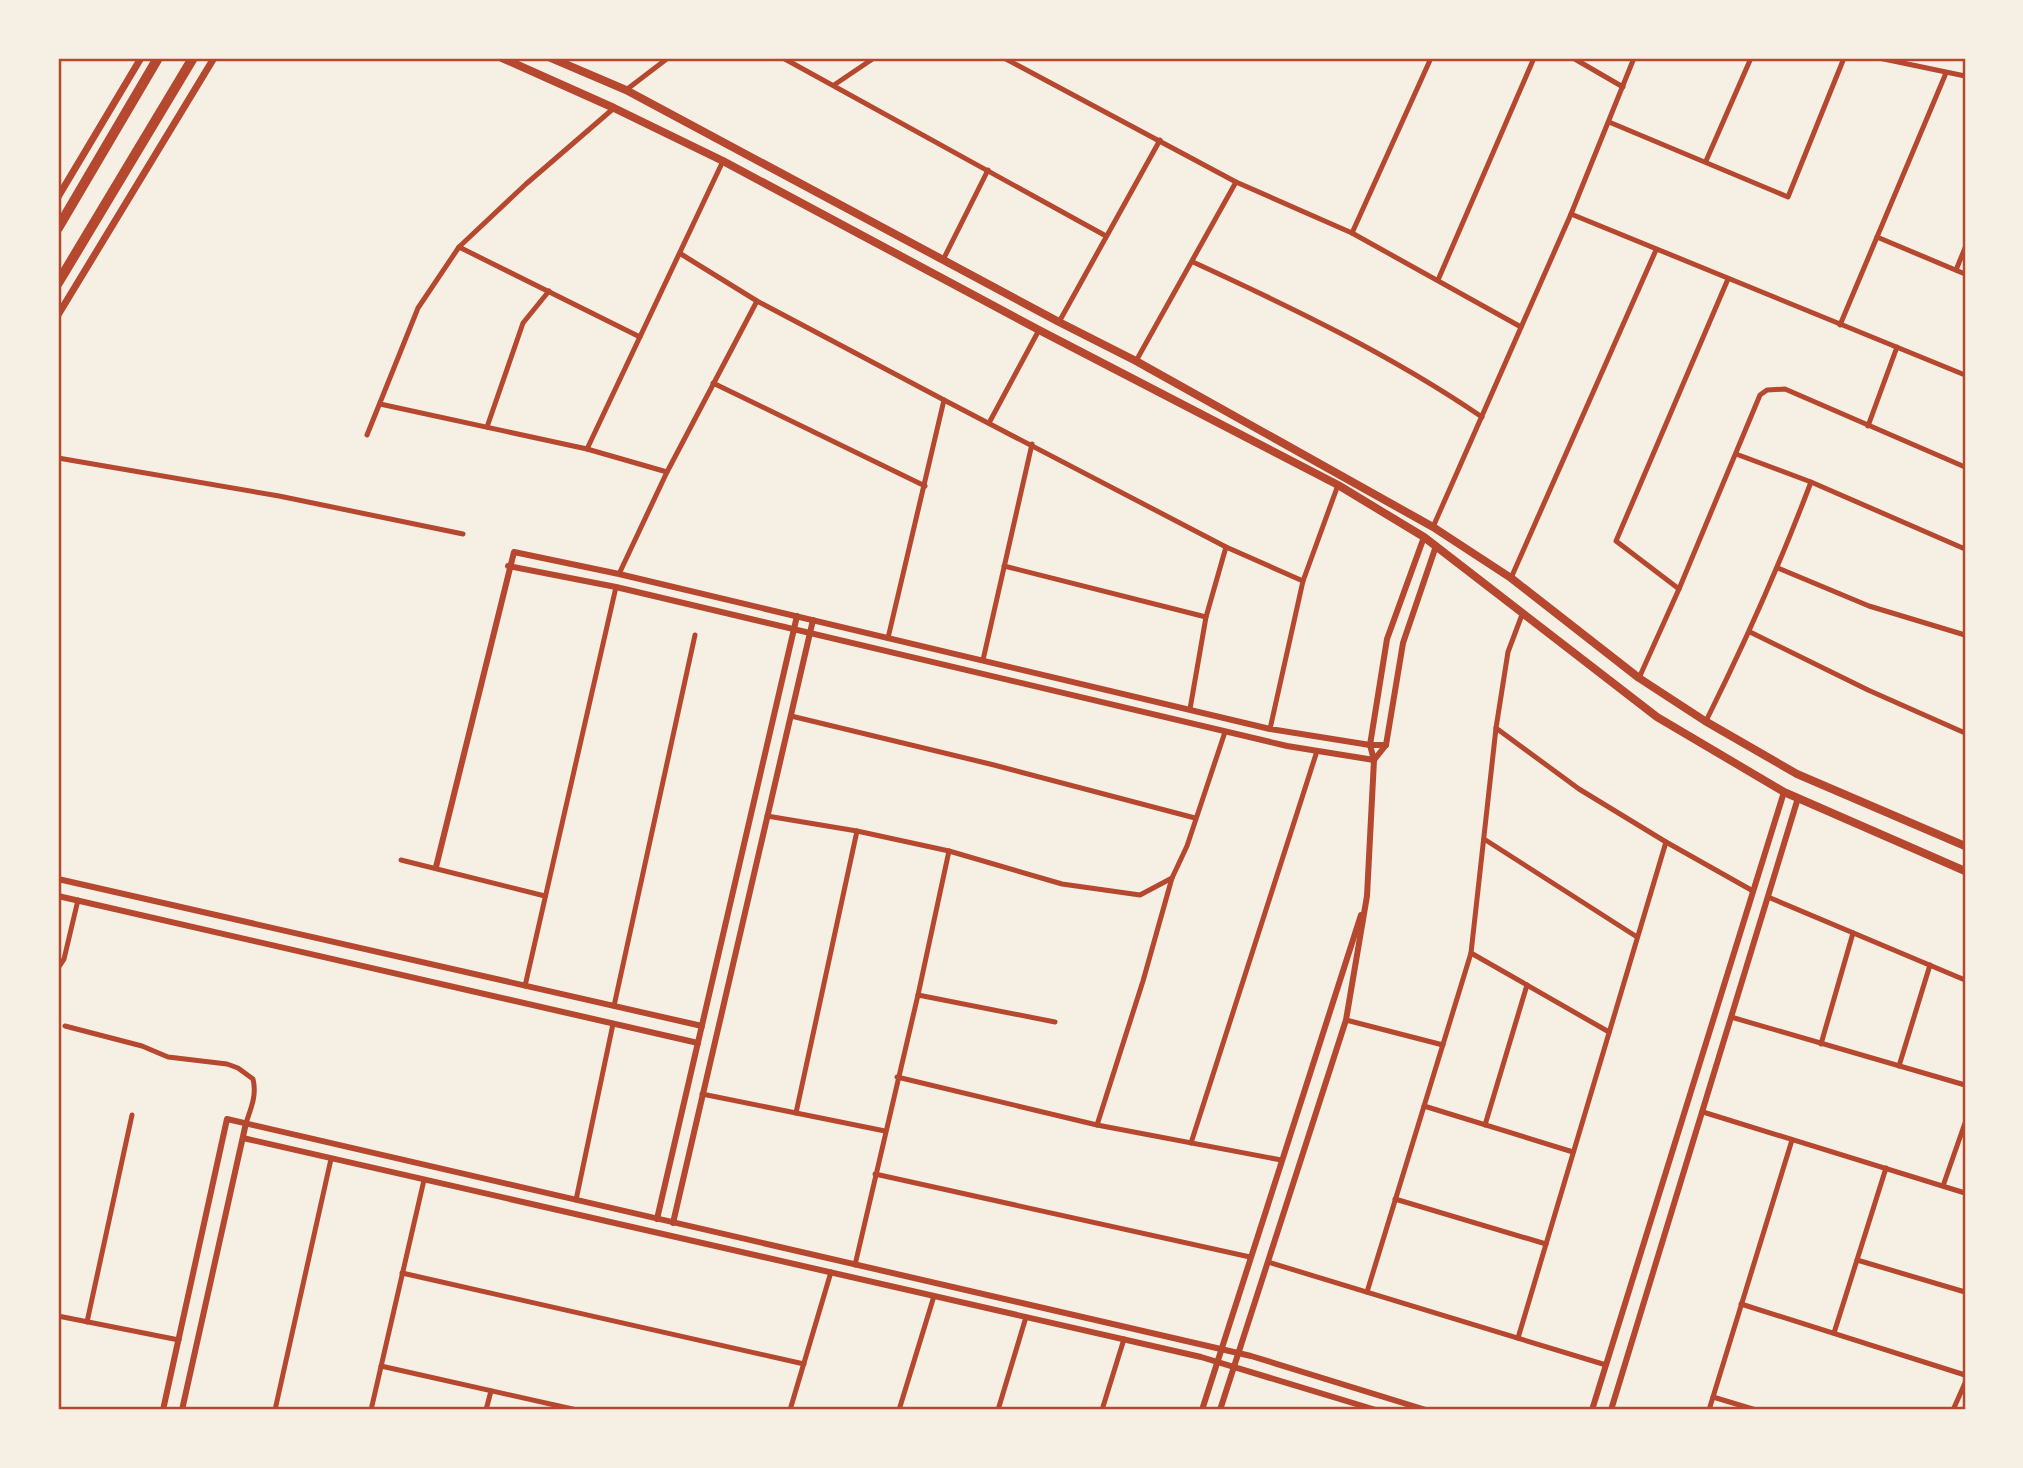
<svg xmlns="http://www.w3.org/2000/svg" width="2023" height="1468" viewBox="0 0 2023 1468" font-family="'Nunito Sans',sans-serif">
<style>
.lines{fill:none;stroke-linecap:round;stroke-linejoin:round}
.minor{stroke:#b5482f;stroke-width:5}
.tertiary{stroke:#b5482f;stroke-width:6}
.secondary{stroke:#b5482f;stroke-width:7}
.primary{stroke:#b5482f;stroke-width:8}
.motorway{stroke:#b5482f;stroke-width:10}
.neatline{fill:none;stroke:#b5482f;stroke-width:2.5}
</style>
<rect width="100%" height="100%" fill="#f6efe4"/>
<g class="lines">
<g class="minor">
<polyline points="783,58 1106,236"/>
<polyline points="1004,58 1236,182 1352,233 1521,327"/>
<polyline points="1573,58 1623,87"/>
<polyline points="1879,58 1965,76"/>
<polyline points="834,85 874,58"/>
<polyline points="626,90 668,58"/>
<polyline points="1609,122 1788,197 1844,58"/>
<polyline points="1706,161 1751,58"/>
<polyline points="1571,214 1965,375"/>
<polyline points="1352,233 1431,58"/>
<polyline points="1877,237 1965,274"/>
<polyline points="459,247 526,184 614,108"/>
<polyline points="681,254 757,301 944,400 1226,547 1303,581"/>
<polyline points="943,260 988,170"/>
<path d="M1193,262C1293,308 1391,355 1482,417"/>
<polyline points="1956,270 1965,248"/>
<polyline points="1438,280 1534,58"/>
<polyline points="1059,322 1160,140"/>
<polyline points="1840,325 1946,73"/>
<polyline points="1136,361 1236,182"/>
<polyline points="713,383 925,486"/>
<polyline points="380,404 587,449 667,472"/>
<polyline points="989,423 1039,330"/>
<polyline points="1868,426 1897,347"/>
<polyline points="487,427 523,323 549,291"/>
<polyline points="367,435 418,308 459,247 640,337"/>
<polyline points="587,449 723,161"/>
<polyline points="1736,454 1811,482 1965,549"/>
<polyline points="58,458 279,496 463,534"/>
<polyline points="1433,527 1571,214 1634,58"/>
<polyline points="1004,566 1206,617"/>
<polyline points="1778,568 1869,606 1965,635"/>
<polyline points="619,574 667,472 757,301"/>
<polyline points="1511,578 1656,250"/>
<polyline points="1679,589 1616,541 1728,279"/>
<polyline points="1750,632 1868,690 1965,733"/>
<polyline points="888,638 944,400"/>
<polyline points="983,660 1032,444"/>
<polyline points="1639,678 1679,589 1760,395 1767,390 1785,389 1965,467"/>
<polyline points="1190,709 1206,617 1226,547"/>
<polyline points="791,716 994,765 1195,818"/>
<path d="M1706,721C1745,643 1780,564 1811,482"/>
<polyline points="1496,728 1579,789 1666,842 1753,891"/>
<polyline points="1270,729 1303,581 1338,485"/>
<polyline points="767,816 857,831 949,851 1062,884 1140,895 1172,878 1187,846 1225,732"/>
<polyline points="1484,839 1637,937"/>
<polyline points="401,860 545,896"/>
<polyline points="1768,897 1965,980"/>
<polyline points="1471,953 1609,1032"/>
<polyline points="58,968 64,959 78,900"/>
<polyline points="525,986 616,587"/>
<polyline points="918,995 1055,1022"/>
<polyline points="614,1006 695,635"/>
<polyline points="1731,1017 1965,1085"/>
<polyline points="1346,1020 1443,1045"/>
<path d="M65,1026L142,1046L168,1057L227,1064L238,1068L253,1079C257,1095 251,1108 246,1123"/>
<polyline points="1821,1044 1853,933"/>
<polyline points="1899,1066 1930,965"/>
<polyline points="897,1077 1097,1125 1281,1160"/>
<polyline points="702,1094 885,1131"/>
<polyline points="1424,1106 1573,1152"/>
<polyline points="1703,1112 1965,1193"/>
<polyline points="796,1113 857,831"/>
<polyline points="1097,1125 1143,981 1172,878"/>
<polyline points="1485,1125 1527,985"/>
<polyline points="1191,1143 1317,751"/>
<polyline points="875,1174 1250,1257"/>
<polyline points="1943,1186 1965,1123"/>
<polyline points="1395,1199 1546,1244"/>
<polyline points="576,1200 613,1024"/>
<polyline points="1857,1260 1965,1292"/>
<polyline points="1268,1262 1606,1365"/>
<polyline points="855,1265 918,995 949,851"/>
<polyline points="402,1273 804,1364"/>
<polyline points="1367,1292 1471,953 1496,728 1508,652 1523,612"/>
<polyline points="1741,1304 1965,1375"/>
<polyline points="58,1316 179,1340"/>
<polyline points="87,1322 132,1115"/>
<polyline points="1834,1333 1886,1168"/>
<polyline points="1518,1338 1666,842"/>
<polyline points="381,1366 577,1410"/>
<polyline points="1713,1397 1756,1410"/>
<polyline points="275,1410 331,1159"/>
<polyline points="371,1410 424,1180"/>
<polyline points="486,1410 491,1391"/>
<polyline points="790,1410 831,1272"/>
<polyline points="899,1410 934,1296"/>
<polyline points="998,1410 1026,1317"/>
<polyline points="1102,1410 1124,1339"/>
<polyline points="1709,1410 1792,1140"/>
<polyline points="1953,1410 1965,1383"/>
</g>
<g class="tertiary">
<polyline points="508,566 616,587 1287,746 1374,760"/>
<polyline points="1374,760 1386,745 1403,643 1436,546"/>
<polyline points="436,867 514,552 619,574 1270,729 1370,745 1386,745"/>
<polyline points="58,879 702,1026"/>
<polyline points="58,896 698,1043"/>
<polyline points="243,1138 1201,1357 1376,1410"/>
<polyline points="657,1219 797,616"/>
<polyline points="673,1223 813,620"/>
<polyline points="163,1410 227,1119 1251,1356 1426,1410"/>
<polyline points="182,1410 246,1123"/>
<polyline points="1202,1410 1361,915"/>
<polyline points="1220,1410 1346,1020 1367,896 1374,760 1370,745 1387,639 1424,537"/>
<polyline points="1592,1410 1784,792"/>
<polyline points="1611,1410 1798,798"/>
</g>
<g class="secondary">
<polyline points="58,197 141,58"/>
<polyline points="58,315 214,58"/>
</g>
<g class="primary">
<polyline points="502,58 614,108 723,161 1039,330 1338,485 1424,537 1657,717 1784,792 1965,871"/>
<polyline points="551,58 626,90 1059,322 1136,361 1433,527 1511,578 1639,678 1705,721 1797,774 1965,846"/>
</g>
<g class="motorway">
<polyline points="58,228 158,58"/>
<polyline points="58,283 193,58"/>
</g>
</g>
<rect width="2023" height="1468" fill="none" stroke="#f6efe4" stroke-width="119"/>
<rect x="60" y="60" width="1904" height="1348" class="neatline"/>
</svg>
